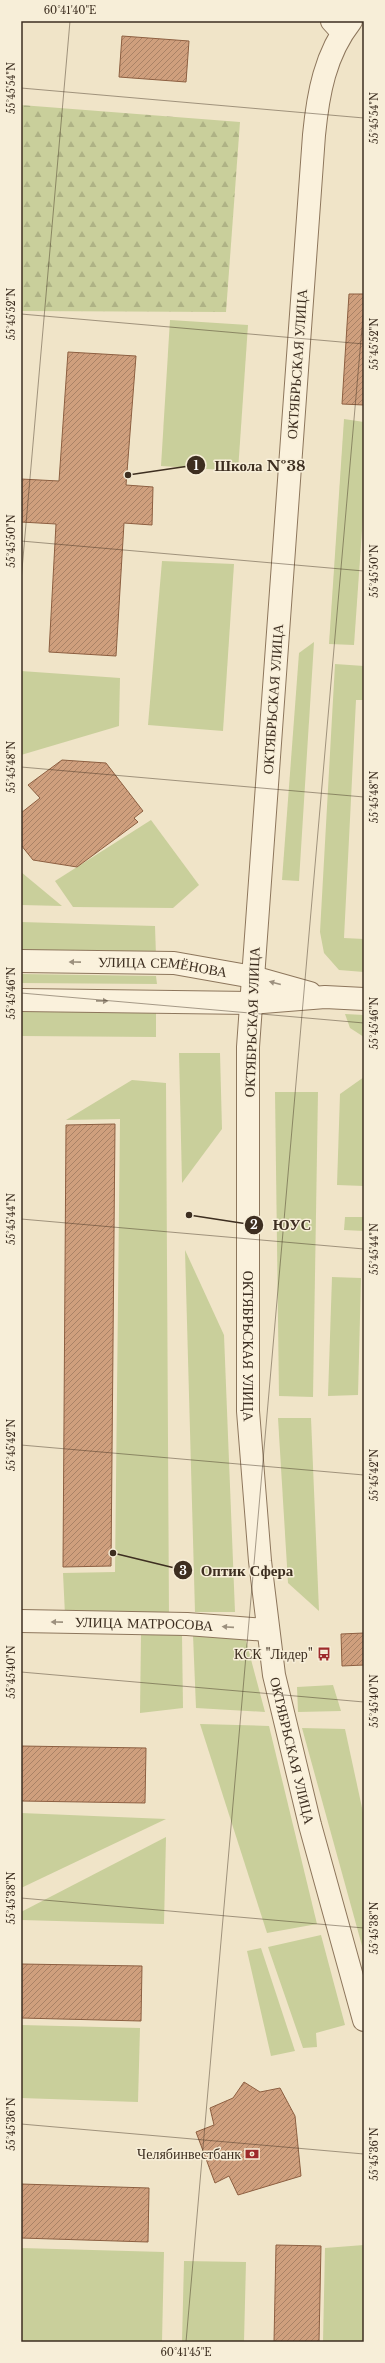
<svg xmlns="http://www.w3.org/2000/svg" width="385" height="2363" viewBox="0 0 385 2363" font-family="'Libre Baskerville',serif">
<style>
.grass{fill:#c9cf9b}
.forest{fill:url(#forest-firs)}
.building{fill:url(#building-hatch);stroke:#8d5f41}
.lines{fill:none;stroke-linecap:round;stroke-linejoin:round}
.minor-casing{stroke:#8d765c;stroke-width:24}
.tertiary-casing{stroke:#8d765c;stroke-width:24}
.minor{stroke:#faf1dc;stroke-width:22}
.tertiary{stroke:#faf1dc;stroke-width:22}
.oneway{fill:#9c907e}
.ticks{fill:none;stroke:#3d2e20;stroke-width:1;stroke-opacity:0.45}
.labels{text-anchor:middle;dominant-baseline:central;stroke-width:3;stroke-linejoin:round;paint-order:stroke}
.street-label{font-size:14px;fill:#3d2e20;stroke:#f7eed8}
.poi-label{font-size:14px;fill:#3d2e20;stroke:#f7eed8;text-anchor:end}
.leader{fill:none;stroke:#3d2e20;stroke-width:1.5}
.callout-dot{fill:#3d2e20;stroke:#f7eed8;stroke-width:1.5}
.mark-label{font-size:12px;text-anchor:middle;font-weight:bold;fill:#fff}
.callout-label{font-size:15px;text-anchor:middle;font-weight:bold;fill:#3d2e20;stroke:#f7eed8;stroke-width:3;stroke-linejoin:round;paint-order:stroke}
.neatline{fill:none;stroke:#3d2e20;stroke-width:1.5}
.ticks-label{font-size:10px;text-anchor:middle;fill:#3d2e20}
</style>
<defs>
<pattern id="forest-firs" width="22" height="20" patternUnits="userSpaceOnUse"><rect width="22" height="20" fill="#c9cf9b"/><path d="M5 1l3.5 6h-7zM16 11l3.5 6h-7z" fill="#aeb285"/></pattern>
<pattern id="building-hatch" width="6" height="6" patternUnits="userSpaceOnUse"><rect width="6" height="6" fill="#cf9f7d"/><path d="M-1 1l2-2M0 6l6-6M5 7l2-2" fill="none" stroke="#a98266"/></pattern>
</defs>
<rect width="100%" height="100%" fill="#f0e4c8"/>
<g class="grass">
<polygon points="170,320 248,325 238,471 161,466"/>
<polygon points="344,419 364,422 364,502 354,645 329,644"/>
<polygon points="162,561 234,564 223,731 148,725"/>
<polygon points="314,642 299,881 282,880 299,653"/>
<polygon points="335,664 364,666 364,700 356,700 344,938 364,939 364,972 339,970 324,953 320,932"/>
<polygon points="21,671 120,678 119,726 21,755"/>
<polygon points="151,820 199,885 173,908 73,907 55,881"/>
<polygon points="21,872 62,906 21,905"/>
<polygon points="21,922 155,926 156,956 21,952"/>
<polygon points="21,974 156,976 157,984 21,983"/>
<polygon points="21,1009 156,1013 156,1037 21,1036"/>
<polygon points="345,1014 364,1015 364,1037 350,1028"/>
<polygon points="179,1053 220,1053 222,1129 182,1183"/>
<polygon points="364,1077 364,1186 337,1185 340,1094"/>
<polygon points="132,1080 166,1083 169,1618 65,1615 63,1573 115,1572 120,1119 66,1120"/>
<polygon points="275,1092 318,1092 313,1397 279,1396"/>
<polygon points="345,1217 364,1217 364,1231 344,1230"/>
<polygon points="185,1250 224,1335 235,1612 195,1612"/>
<polygon points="332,1277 361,1278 358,1395 328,1396"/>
<polygon points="278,1418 311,1418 319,1611 288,1583"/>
<polygon points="141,1635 182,1635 183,1708 140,1713"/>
<polygon points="193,1635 245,1637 265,1712 196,1708"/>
<polygon points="333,1685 341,1711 298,1712 297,1687"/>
<polygon points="200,1724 269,1726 317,1924 267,1933"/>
<polygon points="302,1728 345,1729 364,1817 364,1953"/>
<polygon points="21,1813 166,1819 21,1888"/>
<polygon points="166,1837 164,1924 21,1920 21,1912"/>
<polygon points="321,1935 345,2025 316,2033 317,2047 303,2048 268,1947"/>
<polygon points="261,1948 295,2051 271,2056 247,1951"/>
<polygon points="21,2025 140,2028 138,2102 21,2098"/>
<polygon points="364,2245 364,2342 323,2342 325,2248"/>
<polygon points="21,2248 164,2252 162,2342 21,2342"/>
<polygon points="184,2261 246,2262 244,2342 182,2342"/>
</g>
<polygon class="forest" points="21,105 240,122 226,312 21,311"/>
<g class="building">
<polygon points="122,36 189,41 186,82 119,77"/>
<polygon points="349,294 364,294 364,405 342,404"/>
<polygon points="68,352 136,356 126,485 153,487 152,525 124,523 116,656 49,652 56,524 21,522 21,479 59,481"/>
<polygon points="62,760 106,763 143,811 134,818 138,822 77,867 33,860 21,845 21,813 40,798 28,785"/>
<polygon points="115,1124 111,1566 63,1567 66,1125"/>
<polygon points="364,1633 364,1665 342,1666 341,1634"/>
<polygon points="21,1746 146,1748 145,1803 21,1801"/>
<polygon points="21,1964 142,1966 141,2021 21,2018"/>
<polygon points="244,2082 260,2092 280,2088 295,2116 301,2176 238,2195 229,2176 215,2183 196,2132 214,2125 210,2108 233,2098"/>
<polygon points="21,2184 149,2188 148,2242 21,2238"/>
<polygon points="276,2245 321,2246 319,2342 274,2342"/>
</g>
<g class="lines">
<g class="minor-casing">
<g id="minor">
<polyline points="332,21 342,32"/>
<polyline points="253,977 310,993"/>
<polyline points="251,1003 325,997 364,999"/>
<path id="s1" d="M21,1621L187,1624L267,1630"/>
</g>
</g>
<g class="tertiary-casing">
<g id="tertiary">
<path id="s2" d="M351,21C325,54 318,94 314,135L248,1047V1411L260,1561L274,1675L310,1825L364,2020"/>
<path id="s3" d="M21,961L174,963L253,977"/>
<polyline points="21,1000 251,1003"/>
</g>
</g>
<use href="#minor" class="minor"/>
<use href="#tertiary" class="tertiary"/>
</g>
<defs><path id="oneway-solid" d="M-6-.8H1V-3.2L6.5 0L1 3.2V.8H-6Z"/></defs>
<g class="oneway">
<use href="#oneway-solid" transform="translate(75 962) rotate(-179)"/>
<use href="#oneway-solid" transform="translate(275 983) rotate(-165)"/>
<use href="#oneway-solid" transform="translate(102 1001) rotate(1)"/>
<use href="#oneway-solid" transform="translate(57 1622) rotate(-179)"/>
<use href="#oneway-solid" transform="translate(228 1627) rotate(-176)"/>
</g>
<path class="ticks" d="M21,88L364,118M21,314L364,344M21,541L364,571M21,581L70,21M21,767L364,797M21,993L364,1023M21,1219L364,1249M21,1445L364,1475M21,1672L364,1702M21,1898L364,1928M21,2124L364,2154M186,2342L364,305"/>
<defs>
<g id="bus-bare" transform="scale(1.08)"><path d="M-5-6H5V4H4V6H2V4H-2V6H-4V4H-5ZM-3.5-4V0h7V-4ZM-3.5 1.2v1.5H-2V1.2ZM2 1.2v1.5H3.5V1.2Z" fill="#9e2a2b" stroke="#f7eed8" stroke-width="2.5" paint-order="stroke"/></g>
<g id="bank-bare" transform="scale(1.08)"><path d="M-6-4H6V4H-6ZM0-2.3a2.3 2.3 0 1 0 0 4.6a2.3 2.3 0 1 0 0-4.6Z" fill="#9e2a2b" stroke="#f7eed8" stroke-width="2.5" paint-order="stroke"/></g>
</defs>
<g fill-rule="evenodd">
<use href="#bus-bare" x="324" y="1654"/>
<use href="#bank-bare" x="252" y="2154"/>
</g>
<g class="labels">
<g class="street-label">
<text transform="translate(297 364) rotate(-86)">ОКТЯБРЬСКАЯ УЛИЦА</text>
<text transform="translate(273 699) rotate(-86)">ОКТЯБРЬСКАЯ УЛИЦА</text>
<text stroke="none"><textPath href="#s3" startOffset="142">УЛИЦА СЕМЁНОВА</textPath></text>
<text transform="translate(252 1022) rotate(-88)">ОКТЯБРЬСКАЯ УЛИЦА</text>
<text stroke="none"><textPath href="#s2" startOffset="1335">ОКТЯБРЬСКАЯ УЛИЦА</textPath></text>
<text stroke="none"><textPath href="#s1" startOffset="123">УЛИЦА МАТРОСОВА</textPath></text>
<text stroke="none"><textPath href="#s2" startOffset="1743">ОКТЯБРЬСКАЯ УЛИЦА</textPath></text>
</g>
<g class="poi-label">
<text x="313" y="1654">КСК "Лидер"</text>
<text x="241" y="2154">Челябинвестбанк</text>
</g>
</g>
<path class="leader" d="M128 475L196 465M189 1215L254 1225M113 1553L183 1570"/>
<g class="callout-dot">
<circle cx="128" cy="475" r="4"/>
<circle cx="189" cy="1215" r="4"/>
<circle cx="113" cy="1553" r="4"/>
<circle cx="196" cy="465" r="10"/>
<circle cx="254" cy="1225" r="10"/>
<circle cx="183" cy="1570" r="10"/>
</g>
<g class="mark-label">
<text x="196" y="470">1</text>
<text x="254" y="1229">2</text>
<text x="183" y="1575">3</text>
</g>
<g class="callout-label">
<text x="260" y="471">Школа №38</text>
<text x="292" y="1230">ЮУС</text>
<text x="247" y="1576">Оптик Сфера</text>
</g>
<rect width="385" height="2363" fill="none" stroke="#f7eed8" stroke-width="44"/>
<rect x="22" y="22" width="341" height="2319" class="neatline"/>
<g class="ticks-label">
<text x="70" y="14">60°41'40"E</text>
<text transform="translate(11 88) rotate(-90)" y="4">55°45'54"N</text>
<text transform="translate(374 118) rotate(-90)" y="4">55°45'54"N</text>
<text transform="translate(11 314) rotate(-90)" y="4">55°45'52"N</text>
<text transform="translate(374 344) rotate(-90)" y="4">55°45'52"N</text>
<text transform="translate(11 541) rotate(-90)" y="4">55°45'50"N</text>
<text transform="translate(374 571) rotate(-90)" y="4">55°45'50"N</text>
<text transform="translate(11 767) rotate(-90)" y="4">55°45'48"N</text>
<text transform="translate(374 797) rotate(-90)" y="4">55°45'48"N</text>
<text transform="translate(11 993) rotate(-90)" y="4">55°45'46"N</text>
<text transform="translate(374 1023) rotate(-90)" y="4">55°45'46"N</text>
<text transform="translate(11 1219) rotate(-90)" y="4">55°45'44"N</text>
<text transform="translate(374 1249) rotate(-90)" y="4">55°45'44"N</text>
<text transform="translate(11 1445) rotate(-90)" y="4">55°45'42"N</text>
<text transform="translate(374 1475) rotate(-90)" y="4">55°45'42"N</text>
<text transform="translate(11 1672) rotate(-90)" y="4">55°45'40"N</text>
<text transform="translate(374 1701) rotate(-90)" y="4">55°45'40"N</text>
<text transform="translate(11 1898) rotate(-90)" y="4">55°45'38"N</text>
<text transform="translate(374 1928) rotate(-90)" y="4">55°45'38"N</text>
<text transform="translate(11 2124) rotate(-90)" y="4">55°45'36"N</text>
<text transform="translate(374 2154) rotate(-90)" y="4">55°45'36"N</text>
<text x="186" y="2356">60°41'45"E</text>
</g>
</svg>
